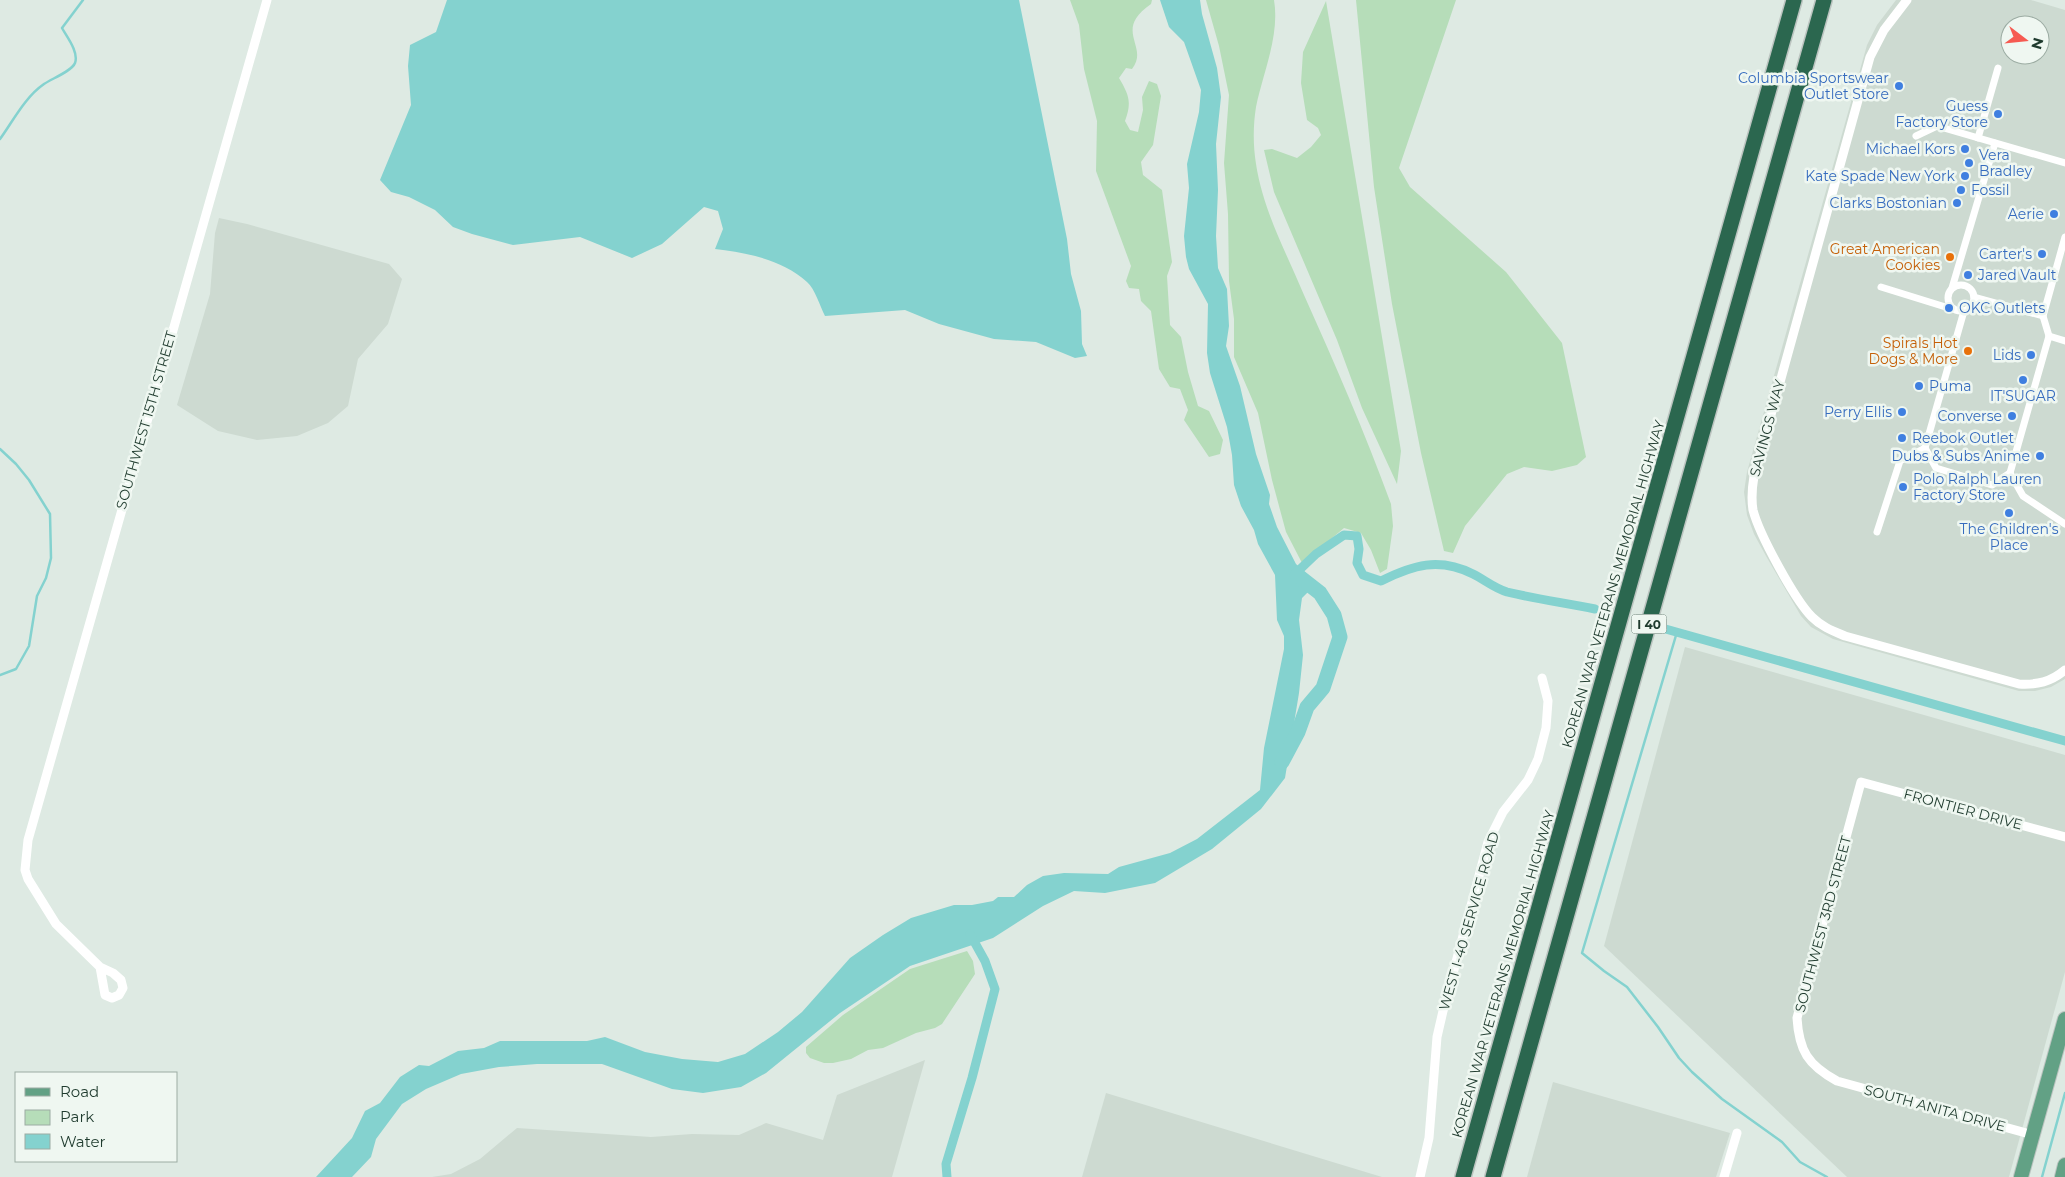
<svg xmlns="http://www.w3.org/2000/svg" width="2065" height="1177" viewBox="0 0 2065 1177" font-family="Montserrat,sans-serif">
<style>
.built{fill:#cddad1;fill-rule:evenodd}
.green{fill:#b6ddb9}
.water{fill:#84d2cf}
.lines{fill:none;stroke-linecap:round;stroke-linejoin:round}
.stream{stroke:#84d2cf;stroke-width:2.5}
.canal{stroke:#84d2cf;stroke-width:9}
.river{stroke:#84d2cf;stroke-width:15}
.primary-casing{stroke:#bcc4c0;stroke-width:16}
.motorway-casing{stroke:#bcc4c0;stroke-width:18}
.pedestrian{stroke:#fff;stroke-width:7}
.minor{stroke:#fff;stroke-width:9}
.primary{stroke:#62a185;stroke-width:14}
.motorway{stroke:#2b674f;stroke-width:15}
.shop-dot{fill:#3f7fe0;stroke:#eff7f1;stroke-width:2}
.food-dot{fill:#e8710a;stroke:#eff7f1;stroke-width:2}
.labels{text-anchor:middle;dominant-baseline:central;stroke-width:5;stroke-linejoin:round;paint-order:stroke}
.shield{fill:#eff7f1;stroke:#5d7368;stroke-width:1}
.shield-label{font-size:12px;font-weight:bold;fill:#1f3b2e}
.shop-label{font-size:14px;fill:#366cbe;stroke:#eff7f1;text-anchor:end}
.food-label{font-size:14px;fill:#c56008;stroke:#eff7f1;text-anchor:end}
.street-label{font-size:14px;fill:#1f3b2e;stroke:#eff7f1}
</style>
<rect width="100%" height="100%" fill="#deeae3"/>
<g class="built">
<path d="M1896,0H2031L2065,10V679L2051,687L2035,691H2019L1854,645L1833,639L1811,627L1801,616L1766,556L1754,534L1747,515L1744,492L1747,472L1867,45L1877,25ZM2010,25H2040V55H2010Z"/>
<polygon points="219,218 247,224 389,264 402,279 388,324 358,359 348,406 328,423 297,436 257,440 218,431 177,405 210,294 215,233"/>
<polygon points="1685,647 2065,755 2065,972 2009,1177 1847,1177 1604,946"/>
<polygon points="925,1060 892,1177 432,1177 451,1174 480,1159 517,1128 651,1137 692,1134 739,1135 766,1123 823,1140 837,1095"/>
<polygon points="1553,1082 1730,1133 1716,1177 1527,1177"/>
<polygon points="1106,1093 1382,1177 1082,1177"/>
</g>
<g class="green">
<path d="M1070,0H1152L1151,4C1112,31 1150,46 1132,69L1126,68L1119,78C1129,95 1132,102 1125,121L1130,130L1138,132L1143,110L1142,97L1149,81L1157,84L1161,96L1153,145L1141,162L1143,175L1162,190L1172,262L1167,276L1170,325L1181,337L1188,372L1198,406L1209,411L1223,440L1220,454L1209,457L1184,420L1188,410L1180,389L1170,387L1159,369L1151,311L1141,301L1139,289L1129,288L1126,281L1131,266L1096,171L1097,121L1084,69L1079,25Z"/>
<path d="M1206,0H1274C1280,35 1263,73 1256,107C1253,125 1253,146 1256,164C1263,210 1286,252 1304,295C1335,364 1365,433 1391,504L1393,526L1387,569L1380,573L1371,550L1361,533L1344,528L1302,563L1286,532L1272,480L1258,413L1234,357V319L1229,281L1228,214L1224,163L1229,95L1219,46Z"/>
<polygon points="1356,0 1456,0 1399,168 1410,187 1506,272 1562,343 1586,457 1577,465 1552,471 1524,467 1507,474 1465,526 1453,553 1444,551 1421,453 1392,304 1374,187"/>
<polygon points="1326,1 1401,451 1397,484 1362,408 1337,340 1274,192 1264,150 1272,149 1297,158 1311,147 1321,135 1318,128 1307,120 1301,83 1303,52"/>
<polygon points="967,951 973,961 975,974 942,1024 935,1028 916,1033 883,1048 868,1050 851,1059 833,1063 824,1063 810,1058 806,1053 806,1047 843,1015 910,969"/>
</g>
<g class="water">
<path d="M447,0H1019L1067,239L1071,274L1081,311L1082,344L1087,356L1075,358L1036,342L994,339L939,324L905,310L825,316C820,306 815,289 807,282C782,259 747,253 715,249L723,229L718,211L704,207L662,244L632,258L580,237L513,245L472,234L453,227L435,210L409,197L391,192L380,180L411,105L408,66L410,45L436,32Z"/>
<polygon points="1160,0 1200,0 1202,14 1217,68 1221,97 1216,144 1218,190 1216,236 1218,268 1227,289 1229,326 1226,346 1240,386 1256,454 1270,495 1269,504 1277,527 1296,564 1317,583 1302,598 1299,620 1303,655 1299,693 1285,778 1261,809 1212,849 1155,883 1105,893 1074,891 1043,906 993,938 910,966 840,1013 766,1073 741,1087 703,1093 672,1089 602,1064 537,1064 499,1067 461,1074 426,1089 402,1104 376,1139 371,1157 352,1177 316,1177 352,1138 365,1111 380,1103 400,1077 419,1065 429,1066 458,1051 484,1048 500,1041 587,1041 605,1037 645,1052 682,1059 718,1062 745,1054 778,1032 802,1012 850,958 883,935 911,918 954,905 972,905 993,901 998,897 1014,897 1027,885 1043,876 1064,873 1108,874 1119,867 1170,853 1197,839 1260,790 1264,748 1284,649 1284,636 1277,620 1275,575 1258,544 1254,530 1241,506 1234,485 1232,455 1227,427 1210,373 1207,353 1208,304 1189,269 1186,257 1184,236 1189,188 1187,164 1199,112 1201,90 1184,42 1169,27"/>
</g>
<g class="lines">
<g class="stream">
<path d="M0,139C13,121 25,97 44,84C51,79 72,71 75,63C79,52 67,37 62,28L83,0"/>
<polyline points="0,449 16,464 29,480 50,514 51,558 46,578 37,596 29,646 16,669 0,675"/>
<polyline points="1677,632 1582,953 1604,971 1627,987 1658,1027 1679,1058 1692,1072 1722,1099 1782,1142 1800,1162 1827,1177"/>
<polyline points="2042,1177 2065,1093"/>
</g>
<g class="canal">
<path d="M1295,574L1316,554L1344,535L1357,536L1359,549L1357,563L1363,575L1381,581C1413,565 1439,557 1473,574C1485,580 1494,588 1507,592C1536,599 1566,603 1595,609"/>
<polyline points="1662,628 2065,741"/>
<polyline points="947,1177 946,1164 972,1078 995,989 985,961 970,934"/>
</g>
<polyline class="river" points="1282,762 1298,732 1307,707 1323,688 1340,637 1334,615 1320,593 1297,575"/>
<g class="primary-casing">
<g id="primary">
<polyline points="2021,1177 2065,1019"/>
<polyline points="2062,1177 2065,1165"/>
</g>
</g>
<g class="motorway-casing">
<g id="motorway">
<polyline points="1463,1177 1794,0"/>
<polyline points="1493,1177 1824,0"/>
</g>
</g>
<g class="pedestrian">
<polyline points="1916,136 1937,126 2065,163"/>
<polyline points="1978,138 1998,68"/>
<circle cx="1961" cy="298" r="13"/>
<polyline points="1881,287 1952,309"/>
<polyline points="1952,288 1995,143"/>
<polyline points="1974,297 2043,316 2065,237"/>
<polyline points="2043,316 2049,336"/>
<polyline points="1925,448 1936,468 1992,485 2010,473 2023,496 2065,524"/>
<polyline points="2010,473 2049,336 2065,341"/>
<polyline points="1877,532 1900,461 1925,448 1964,311"/>
</g>
<g class="minor">
<path d="M1907,0L1884,30L1870,57L1754,476C1752,488 1751,498 1753,510C1759,534 1795,600 1812,617C1822,627 1833,631 1845,636L2019,684C2037,685 2051,682 2065,670"/>
<polyline points="100,967 105,995 112,998 119,995 123,988 121,980 113,973 100,967 56,924 28,879 25,870 28,840 267,0"/>
<path d="M2033,1135L1837,1081C1808,1065 1799,1051 1797,1018L1861,782L2065,837"/>
<polyline points="1420,1177 1429,1138 1437,1037 1443,1011 1488,842 1503,812 1528,780 1538,759 1546,728 1548,701 1542,678"/>
<polyline points="1724,1177 1737,1133"/>
</g>
<use href="#primary" class="primary"/>
<use href="#motorway" class="motorway"/>
</g>
<g class="shop-dot">
<circle cx="1899" cy="86" r="5"/>
<circle cx="1998" cy="114" r="5"/>
<circle cx="1965" cy="149" r="5"/>
<circle cx="1969" cy="163" r="5"/>
<circle cx="1965" cy="176" r="5"/>
<circle cx="1961" cy="190" r="5"/>
<circle cx="1957" cy="203" r="5"/>
<circle cx="2054" cy="214" r="5"/>
<circle cx="2042" cy="254" r="5"/>
<circle cx="1968" cy="275" r="5"/>
<circle cx="1949" cy="308" r="5"/>
<circle cx="2031" cy="355" r="5"/>
<circle cx="2023" cy="380" r="5"/>
<circle cx="1919" cy="386" r="5"/>
<circle cx="1902" cy="412" r="5"/>
<circle cx="2012" cy="416" r="5"/>
<circle cx="1902" cy="438" r="5"/>
<circle cx="2040" cy="456" r="5"/>
<circle cx="1903" cy="487" r="5"/>
<circle cx="2009" cy="513" r="5"/>
</g>
<g class="food-dot">
<circle cx="1950" cy="257" r="5"/>
<circle cx="1968" cy="351" r="5"/>
</g>
<g class="labels">
<rect class="shield" x="1631.5" y="614.5" width="35" height="19" rx="4"/>
<g class="shield-label">
<text x="1649" y="624">I 40</text>
</g>
<g class="shop-label">
<text x="1889" y="78">Columbia Sportswear<tspan x="1889" dy="16">Outlet Store</tspan></text>
<text x="1988" y="106">Guess<tspan x="1988" dy="16">Factory Store</tspan></text>
<text x="1955" y="149">Michael Kors</text>
<text x="1979" y="155" text-anchor="start">Vera<tspan x="1979" dy="16">Bradley</tspan></text>
<text x="1955" y="176">Kate Spade New York</text>
<text x="1971" y="190" text-anchor="start">Fossil</text>
<text x="1947" y="203">Clarks Bostonian</text>
<text x="2044" y="214">Aerie</text>
<text x="2032" y="254">Carter's</text>
<text x="1978" y="275" text-anchor="start">Jared Vault</text>
<text x="1959" y="308" text-anchor="start">OKC Outlets</text>
<text x="2021" y="355">Lids</text>
<text x="1929" y="386" text-anchor="start">Puma</text>
<text x="2023" y="396" text-anchor="middle">IT'SUGAR</text>
<text x="1892" y="412">Perry Ellis</text>
<text x="2002" y="416">Converse</text>
<text x="1912" y="438" text-anchor="start">Reebok Outlet</text>
<text x="2030" y="456">Dubs &amp; Subs Anime</text>
<text x="1913" y="479" text-anchor="start">Polo Ralph Lauren<tspan x="1913" dy="16">Factory Store</tspan></text>
<text x="2009" y="529" text-anchor="middle">The Children's<tspan x="2009" dy="16">Place</tspan></text>
</g>
<g class="food-label">
<text x="1940" y="249">Great American<tspan x="1940" dy="16">Cookies</tspan></text>
<text x="1958" y="343">Spirals Hot<tspan x="1958" dy="16">Dogs &amp; More</tspan></text>
</g>
<g class="street-label">
<text transform="translate(146 420) rotate(-74)">SOUTHWEST 15TH STREET</text>
<text transform="translate(1767 428) rotate(-75)">SAVINGS WAY</text>
<text transform="translate(1613 584) rotate(-74)">KOREAN WAR VETERANS MEMORIAL HIGHWAY</text>
<text transform="translate(1963 809) rotate(15)">FRONTIER DRIVE</text>
<text transform="translate(1469 921) rotate(-74)">WEST I-40 SERVICE ROAD</text>
<text transform="translate(1823 924) rotate(-75)">SOUTHWEST 3RD STREET</text>
<text transform="translate(1503 974) rotate(-74)">KOREAN WAR VETERANS MEMORIAL HIGHWAY</text>
<text transform="translate(1935 1108) rotate(15)">SOUTH ANITA DRIVE</text>
</g>
</g>
<rect x="15" y="1072" width="162" height="90" fill="#eff7f1" stroke="#9caca3"/>
<rect x="25" y="1088" width="25" height="8" fill="#62a185" stroke="#9caca3"/>
<text x="60" y="1097" font-size="15" fill="#1f3b2e">Road</text>
<rect x="25" y="1110" width="25" height="15" fill="#b6ddb9" stroke="#9caca3"/>
<text x="60" y="1122" font-size="15" fill="#1f3b2e">Park</text>
<rect x="25" y="1134" width="25" height="15" fill="#84d2cf" stroke="#9caca3"/>
<text x="60" y="1147" font-size="15" fill="#1f3b2e">Water</text>
<g transform="translate(2025 40) rotate(106)"><circle r="24" fill="#eff7f1" stroke="#9caca3"/>
<path d="M0-4L9 19L0 12L-9 19Z" fill="#f65a51"/>
<text y="-8" font-size="14" font-weight="bold" text-anchor="middle" fill="#1f3b2e">N</text>
</g>
</svg>
